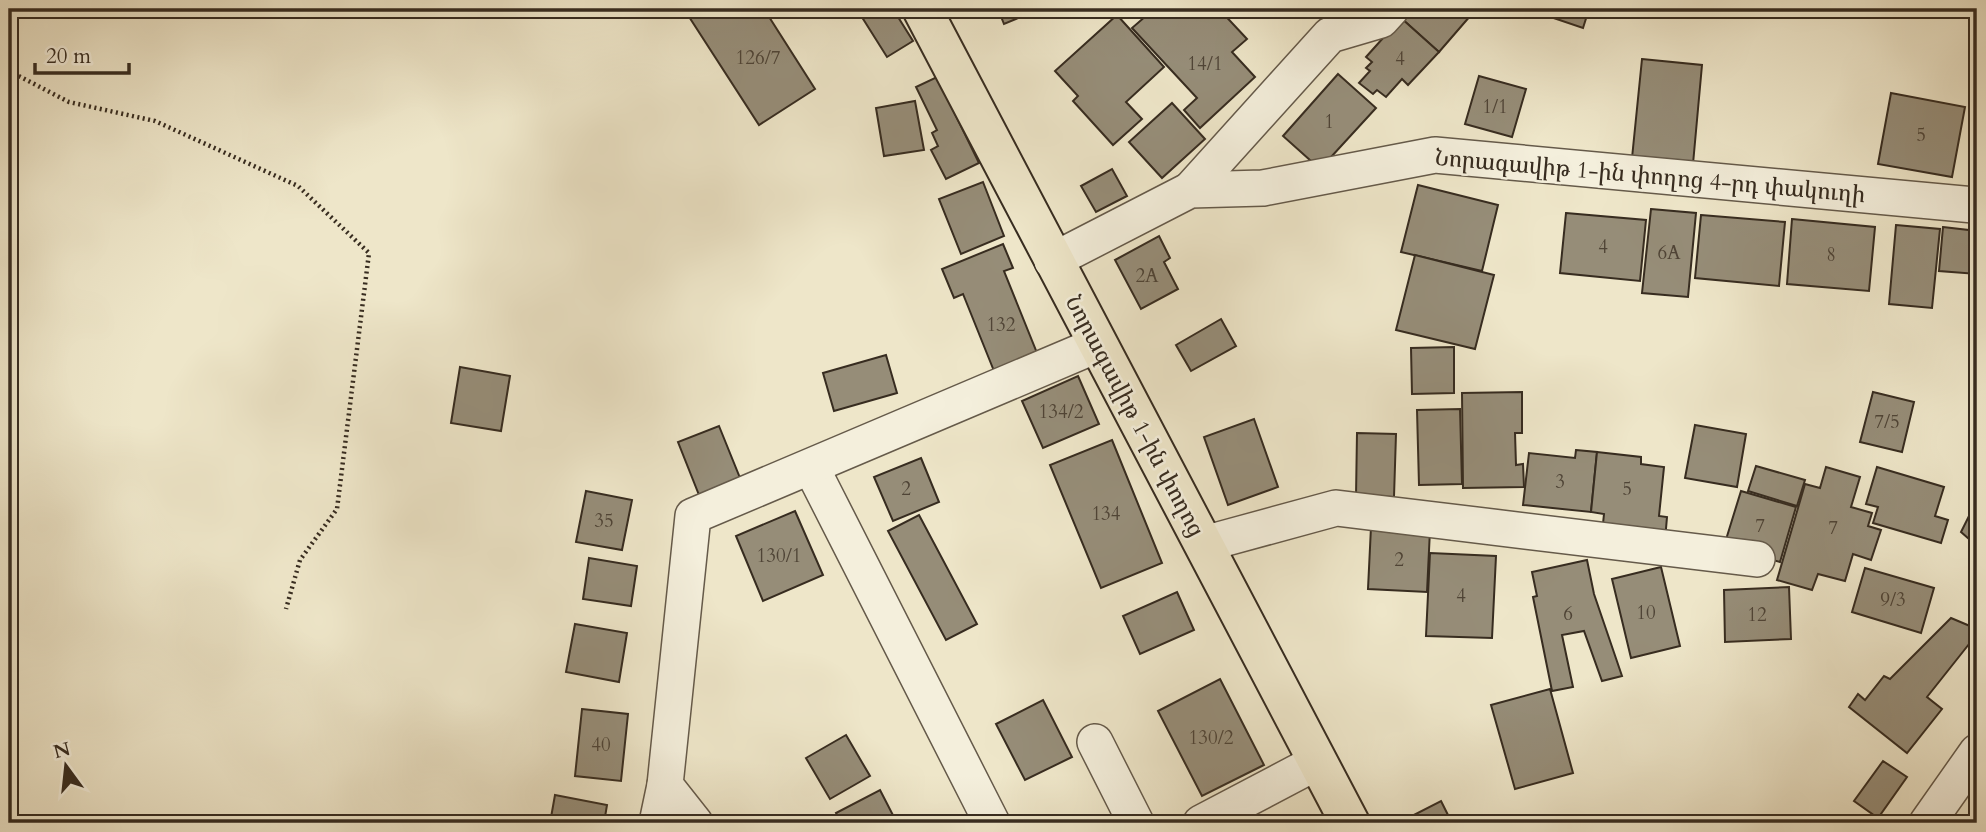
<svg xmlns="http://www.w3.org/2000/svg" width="1986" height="832" viewBox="0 0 1986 832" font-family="Cardo,'Noto Serif Armenian',serif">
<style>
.building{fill:#968d78;stroke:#372c20;stroke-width:2}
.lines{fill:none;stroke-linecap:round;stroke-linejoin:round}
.minor-casing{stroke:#655a4a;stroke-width:38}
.major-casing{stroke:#372c20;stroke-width:42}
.path{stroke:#372c20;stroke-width:4.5;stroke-dasharray:2 3.5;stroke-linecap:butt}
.minor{stroke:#f4efdc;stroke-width:35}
.major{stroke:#eee6c9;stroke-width:38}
.labels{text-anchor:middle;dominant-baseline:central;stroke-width:5;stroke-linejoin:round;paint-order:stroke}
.number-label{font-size:19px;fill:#4f4436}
.street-label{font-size:23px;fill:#372c20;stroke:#f4efdc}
</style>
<rect width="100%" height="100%" fill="#eee6c9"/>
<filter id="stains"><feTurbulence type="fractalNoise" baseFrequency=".00286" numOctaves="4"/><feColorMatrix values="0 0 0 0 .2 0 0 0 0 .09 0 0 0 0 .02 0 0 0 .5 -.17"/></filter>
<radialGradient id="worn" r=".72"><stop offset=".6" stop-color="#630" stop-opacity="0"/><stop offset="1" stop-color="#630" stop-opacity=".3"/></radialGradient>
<g class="building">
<polygon points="684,9 764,9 815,89 759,125"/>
<polygon points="868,9 893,9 913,41 887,57 860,14"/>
<polygon points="998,9 1040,9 1004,24"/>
<polygon points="1154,9 1219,9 1247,39 1232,52 1255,77 1200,128 1184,110 1197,98 1132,28"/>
<polygon points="1409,9 1464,9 1471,15 1439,52 1401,18"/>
<polygon points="1527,9 1589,9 1583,28"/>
<polygon points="1117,15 1164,67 1126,102 1142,119 1113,145 1073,101 1078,96 1055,71"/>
<polygon points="1401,18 1439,52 1408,85 1402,79 1386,97 1377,90 1373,94 1359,83 1370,71 1366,68 1372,62 1366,57"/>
<polygon points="1642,59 1702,65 1693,164 1632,158"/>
<polygon points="1338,74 1376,108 1320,169 1283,136"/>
<polygon points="1479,76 1526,89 1512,137 1465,124"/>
<polygon points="937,77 979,163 946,179 931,150 938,146 932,133 937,130 916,87"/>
<polygon points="1891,93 1965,107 1952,177 1878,164"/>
<polygon points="915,101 924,150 884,156 876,108"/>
<polygon points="1172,103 1205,139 1162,178 1129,142"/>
<polygon points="1112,169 1127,196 1096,212 1081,186"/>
<polygon points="983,182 1004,236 961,254 939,199"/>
<polygon points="1418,185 1498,205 1482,271 1401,252"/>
<polygon points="1651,209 1696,213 1688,297 1642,293"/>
<polygon points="1566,213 1646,220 1640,281 1560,273"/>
<polygon points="1701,215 1785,222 1779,286 1695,278"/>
<polygon points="1792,219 1875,227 1869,291 1787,284"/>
<polygon points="1896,225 1940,229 1932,308 1889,304"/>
<polygon points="1943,227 1977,231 1977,274 1939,271"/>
<polygon points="1159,236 1170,258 1164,262 1178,289 1141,309 1115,260"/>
<polygon points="1003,244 1013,268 1004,271 1037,353 994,371 963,294 954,298 942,269"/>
<polygon points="1415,255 1494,275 1475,349 1396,330"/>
<polygon points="1221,319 1236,346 1191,371 1176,345"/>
<polygon points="1454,347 1454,393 1412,394 1411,348"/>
<polygon points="886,355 897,393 834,411 823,373"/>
<polygon points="460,367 510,376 501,431 451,423"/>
<polygon points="1078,376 1099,424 1043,448 1022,401"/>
<polygon points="1522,392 1522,433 1515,433 1516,465 1523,464 1524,487 1463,488 1462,393"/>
<polygon points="1873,392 1914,402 1902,452 1860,442"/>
<polygon points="1460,409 1462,484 1419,485 1417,410"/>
<polygon points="1254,419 1278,487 1228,505 1204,437"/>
<polygon points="1695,425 1746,434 1737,487 1685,478"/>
<polygon points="719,426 740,478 699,495 678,442"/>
<polygon points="1357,433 1396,434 1394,497 1356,496"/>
<polygon points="1112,440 1162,563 1101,588 1050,465"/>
<polygon points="1576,450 1597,452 1591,512 1523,505 1529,453 1575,458"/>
<polygon points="1597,452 1641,457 1641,464 1664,467 1659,516 1667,517 1665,540 1602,533 1604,514 1591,512"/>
<polygon points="921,458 939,502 893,521 874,477"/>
<polygon points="1756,466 1805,480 1797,506 1748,491"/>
<polygon points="1826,467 1860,477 1851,507 1872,513 1868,526 1881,530 1871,560 1853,554 1845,581 1818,574 1812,590 1777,580 1805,484 1820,488"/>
<polygon points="1877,467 1944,487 1935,516 1948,520 1941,543 1873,523 1878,507 1866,504"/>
<polygon points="586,491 632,500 622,550 576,542"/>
<polygon points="1741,491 1796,507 1780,562 1724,546"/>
<polygon points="1977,500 1977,546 1961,532"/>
<polygon points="795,511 823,575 763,601 736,536"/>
<polygon points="919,515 977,624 946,640 888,531"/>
<polygon points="1371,527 1430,530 1427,592 1368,589"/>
<polygon points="1430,553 1496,556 1492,638 1426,636"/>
<polygon points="589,558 637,566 631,606 583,599"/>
<polygon points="1587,560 1594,594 1622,676 1602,681 1584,631 1562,635 1573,687 1552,691 1533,597 1537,596 1532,572"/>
<polygon points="1661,567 1680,646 1631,658 1612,579"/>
<polygon points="1865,568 1934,588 1921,633 1852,612"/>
<polygon points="1789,587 1791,639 1725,642 1724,590"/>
<polygon points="1177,592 1194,630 1140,654 1123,616"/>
<polygon points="1951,618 1977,629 1977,634 1927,697 1942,709 1907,753 1849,707 1858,694 1865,700 1884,676 1890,679"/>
<polygon points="575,624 627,633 619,682 566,672"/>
<polygon points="1220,679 1264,765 1202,796 1158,711"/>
<polygon points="1550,689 1573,773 1515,789 1491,705"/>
<polygon points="1043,700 1072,757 1025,780 996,724"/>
<polygon points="582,709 628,714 621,781 575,776"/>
<polygon points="846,735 870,776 830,799 806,758"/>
<polygon points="1883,761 1907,777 1878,818 1854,801"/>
<polygon points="880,790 897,823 841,823 836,813"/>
<polygon points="555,795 607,805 604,823 550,823"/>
<polygon points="1441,801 1452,823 1408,823 1406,819"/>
</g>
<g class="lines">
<g class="minor-casing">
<g id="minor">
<polyline points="1190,190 1330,35 1381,20 1391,9"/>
<polyline points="1052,261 1190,190 1263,188 1435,155 1974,205"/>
<polyline points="811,467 992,823"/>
<polyline points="1204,544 1336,508 1757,559"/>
<polyline points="1095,742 1136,823"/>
<polyline points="657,823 665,785"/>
<polyline points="695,823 665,785 693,516 1099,344"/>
<polyline points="1201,823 1317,762"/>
<polyline points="1927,823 1977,752"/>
</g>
</g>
<g class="major-casing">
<polyline id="major" points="922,9 1350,823"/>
</g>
<polyline class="path" points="9,71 69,102 155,121 298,186 369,253 337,509 300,560 286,609"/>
<use href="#minor" class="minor"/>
<use href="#major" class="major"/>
</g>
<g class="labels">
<g class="number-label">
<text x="758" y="58">126/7</text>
<text x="1400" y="59">4</text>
<text x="1205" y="64">14/1</text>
<text x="1495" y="107">1/1</text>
<text x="1329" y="122">1</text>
<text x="1921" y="135">5</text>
<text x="1603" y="247">4</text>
<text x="1669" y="253">6A</text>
<text x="1831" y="255">8</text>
<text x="1147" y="276">2A</text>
<text x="1001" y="325">132</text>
<text x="1061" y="412">134/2</text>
<text x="1887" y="422">7/5</text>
<text x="1560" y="482">3</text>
<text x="906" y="489">2</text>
<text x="1627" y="489">5</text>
<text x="1106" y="514">134</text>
<text x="604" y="521">35</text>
<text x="1760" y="526">7</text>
<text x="1833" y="528">7</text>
<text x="779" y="556">130/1</text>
<text x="1399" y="560">2</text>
<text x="1461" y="596">4</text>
<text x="1893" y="600">9/3</text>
<text x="1646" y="613">10</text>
<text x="1568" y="614">6</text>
<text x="1757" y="615">12</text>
<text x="1211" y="738">130/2</text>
<text x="601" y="745">40</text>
</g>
<g class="street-label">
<text transform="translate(1650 176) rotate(5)">Նորագավիթ 1-ին փողոց 4-րդ փակուղի</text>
<text transform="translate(1135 416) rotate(62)">Նորագավիթ 1-ին փողոց</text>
</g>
</g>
<rect width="1986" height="832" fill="none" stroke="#eee6c9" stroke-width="35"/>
<rect x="10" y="10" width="1965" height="811" fill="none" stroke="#372c20" stroke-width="3.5"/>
<rect x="18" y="18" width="1951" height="797" fill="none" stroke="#372c20" stroke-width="2"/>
<g transform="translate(66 766) rotate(345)" stroke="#f4efdc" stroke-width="5" paint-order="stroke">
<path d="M0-5L12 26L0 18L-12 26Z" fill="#372c20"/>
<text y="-10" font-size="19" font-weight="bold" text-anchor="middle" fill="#372c20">N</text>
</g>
<path d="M35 63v10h94v-10" fill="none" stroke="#372c20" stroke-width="3.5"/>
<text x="46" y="63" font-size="21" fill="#372c20" stroke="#f4efdc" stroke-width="5" paint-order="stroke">20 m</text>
<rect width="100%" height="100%" filter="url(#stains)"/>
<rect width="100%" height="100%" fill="url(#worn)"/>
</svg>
